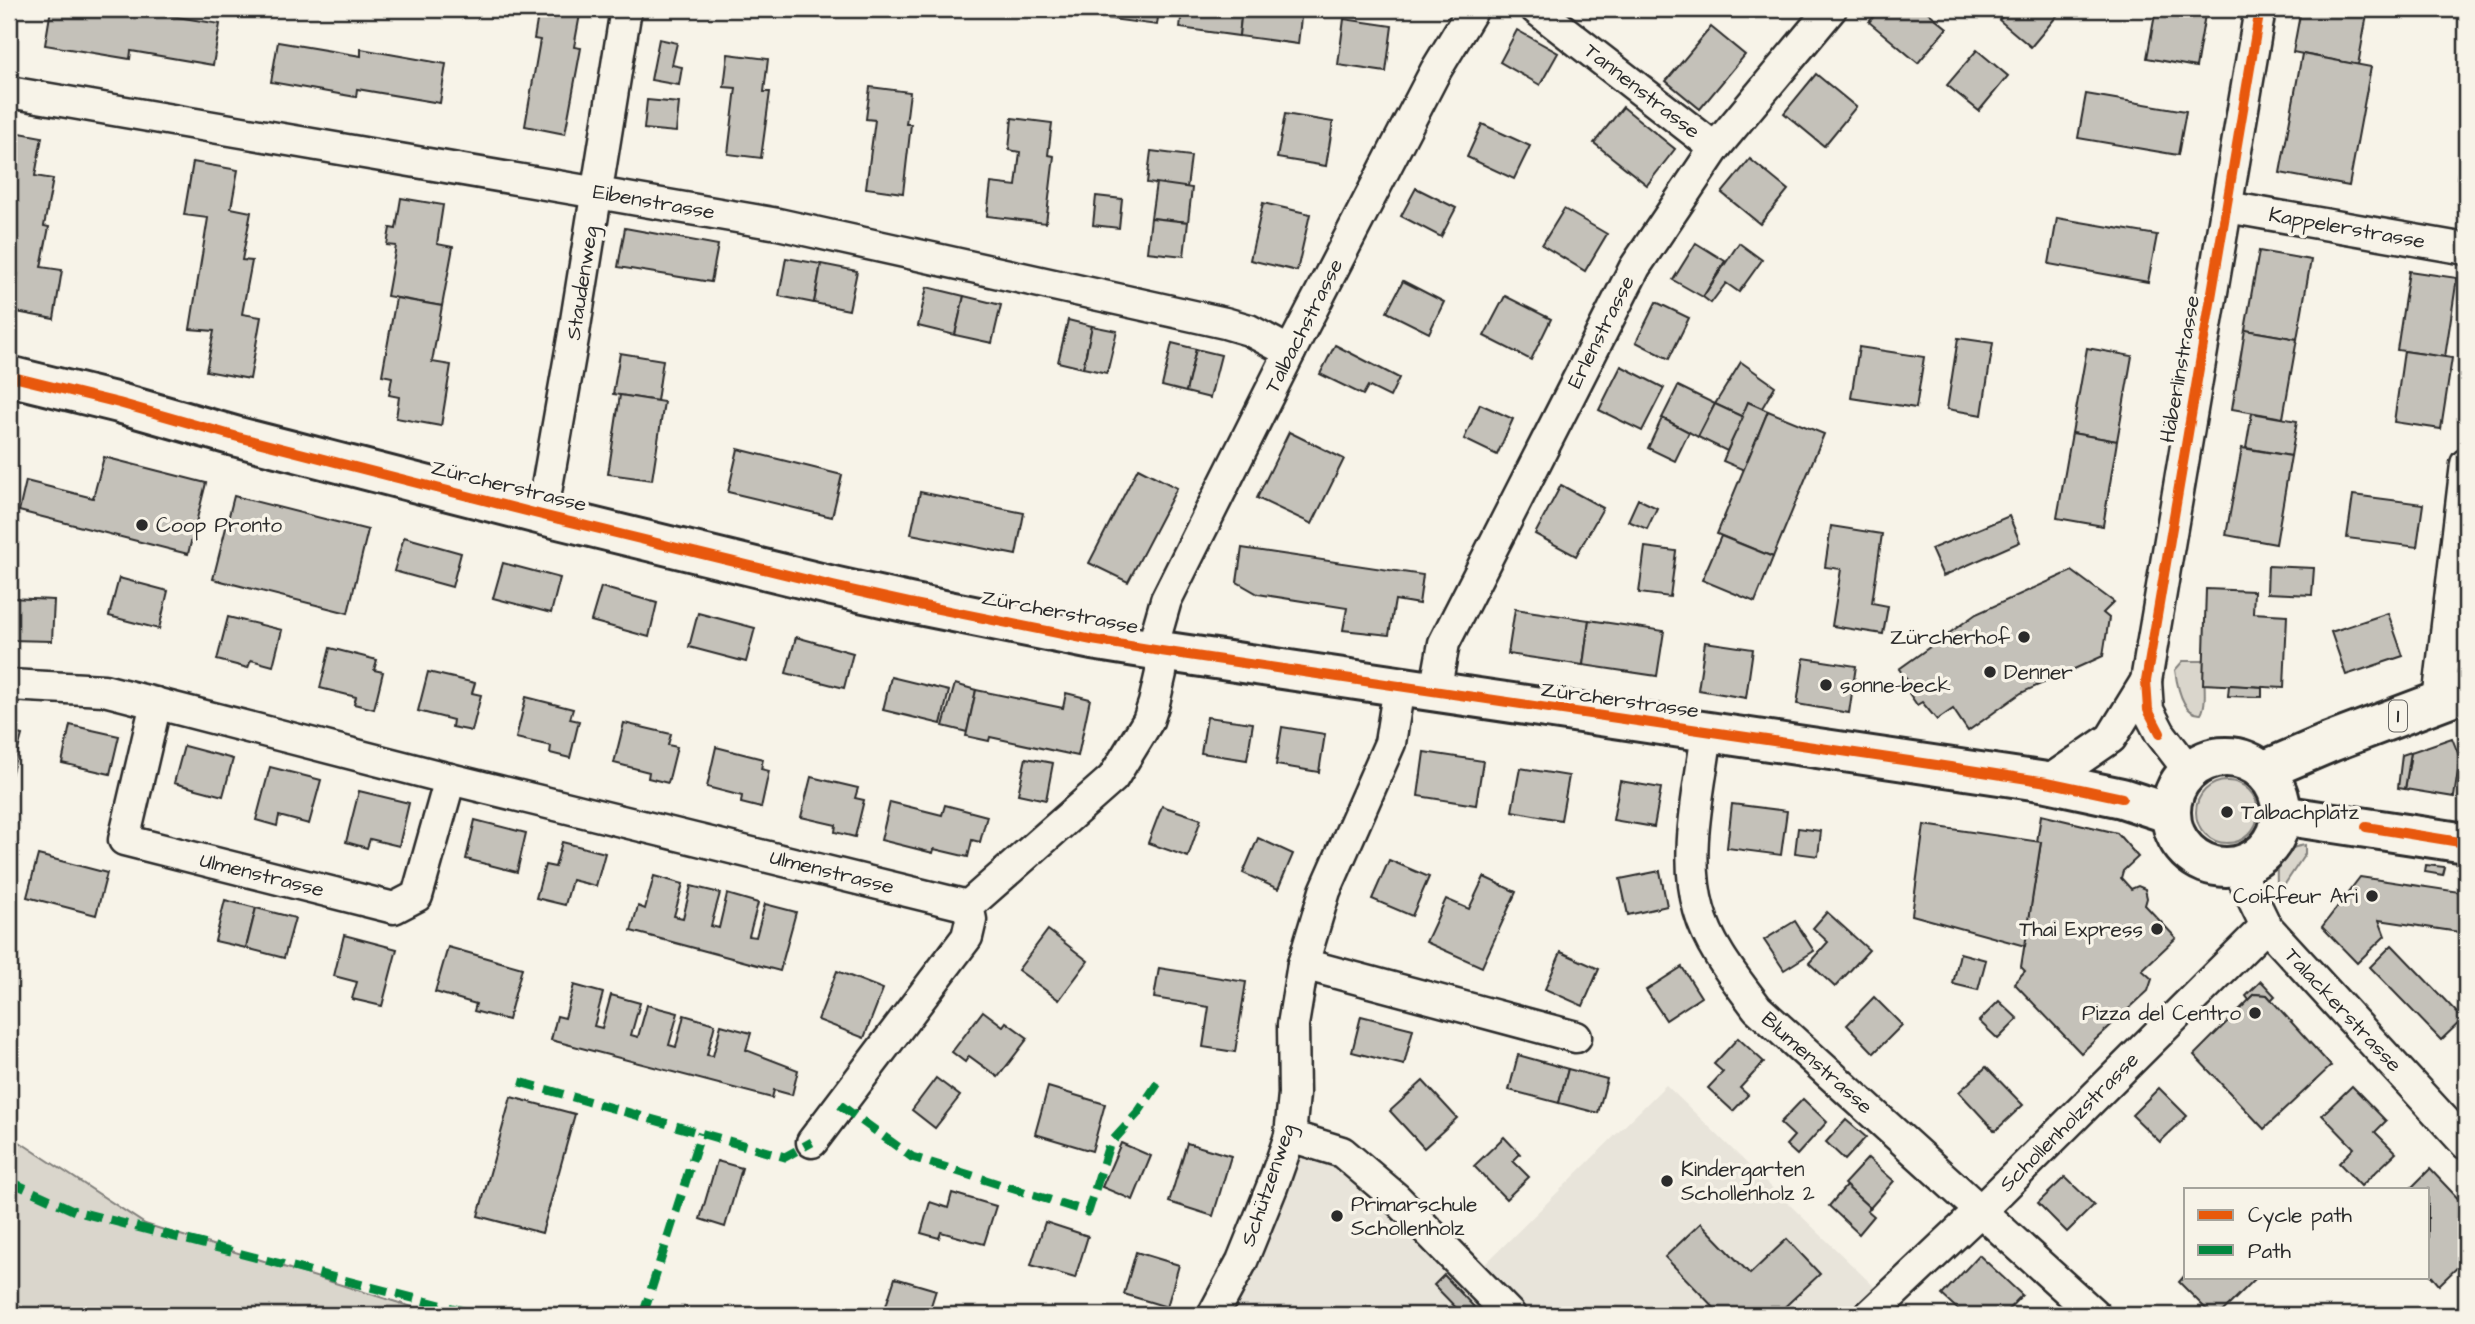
<svg xmlns="http://www.w3.org/2000/svg" width="2475" height="1324" viewBox="0 0 2475 1324" font-family="'Architects Daughter',sans-serif">
<style>
.built{fill:#e8e4da}
.green{fill:#dad6cc;stroke:#82807c;stroke-width:2}
.building{fill:#c4c1b9;stroke:#2b2b2b;stroke-width:2}
.lines{fill:none;stroke-linecap:round;stroke-linejoin:round}
.minor-casing{stroke:#2b2b2b;stroke-width:35}
.major-casing{stroke:#2b2b2b;stroke-width:44}
.minor{stroke:#f7f3e8;stroke-width:30}
.major{stroke:#f7f3e8;stroke-width:38}
.quiet{stroke:#00873e;stroke-width:9;stroke-dasharray:18 9;stroke-linecap:butt}
.cycleway-casing{stroke:#f7f3e8;stroke-width:15}
.cycleway{stroke:#e8590c;stroke-width:10}
.poi-dot{fill:#2b2b2b;stroke:#f7f3e8;stroke-width:2.5}
.labels{text-anchor:middle;dominant-baseline:central;stroke-width:7;stroke-linejoin:round;paint-order:stroke}
.shield{fill:#f7f3e8;stroke:#686764;stroke-width:2}
.shield-label{font-size:19px;font-weight:bold;fill:#2b2b2b}
.street-label{font-size:21px;fill:#2b2b2b;stroke:#f7f3e8}
.poi-label{font-size:21px;fill:#2b2b2b;stroke:#f7f3e8;text-anchor:start}
</style>
<rect width="100%" height="100%" fill="#f7f3e8"/>
<filter id="ink" filterUnits="userSpaceOnUse"><feTurbulence type="fractalNoise" baseFrequency=".0143" numOctaves="2"/><feDisplacementMap in="SourceGraphic" scale="14" xChannelSelector="R" yChannelSelector="G"/><feConvolveMatrix kernelMatrix="1 2 1 2 8 2 1 2 1" color-interpolation-filters="sRGB"/></filter>
<g filter="url(#ink)">
<polygon class="built" points="1666,1085 1887,1299 1870,1315 1213,1315 1290,1136 1342,1152 1472,1277"/>
<g class="green">
<path d="M2183,661H2204C2203,676 2208,703 2201,714C2182,715 2177,685 2175,670Z"/>
<circle cx="2227" cy="812" r="31"/>
<path d="M2305,845V854L2285,884H2277C2276,857 2277,850 2305,845Z"/>
<polygon points="9,1135 145,1224 438,1315 9,1315"/>
</g>
<g class="building">
<polygon points="51,9 89,9 134,16 135,10 220,24 213,65 131,51 130,59 45,45"/>
<polygon points="539,9 581,9 574,47 581,48 565,134 525,126 540,40 534,39"/>
<polygon points="1050,9 1105,9 1103,18 1049,11"/>
<polygon points="1105,9 1159,9 1157,25 1103,18"/>
<polygon points="1182,9 1242,9 1239,36 1180,28"/>
<polygon points="1242,9 1302,9 1298,44 1239,36"/>
<polygon points="1880,9 1924,9 1947,28 1918,63 1869,22"/>
<polygon points="2009,9 2059,9 2061,11 2031,47 1999,20"/>
<polygon points="2156,9 2206,9 2196,67 2147,58"/>
<polygon points="2301,9 2368,9 2358,65 2293,52"/>
<polygon points="1344,19 1392,26 1386,72 1338,65"/>
<polygon points="1711,27 1745,55 1700,109 1666,81"/>
<polygon points="1517,30 1558,53 1540,85 1500,62"/>
<polygon points="659,39 677,43 672,65 682,67 679,85 651,80"/>
<polygon points="278,42 361,56 361,49 446,64 440,103 357,89 356,97 271,82"/>
<polygon points="1977,50 2008,76 1979,111 1947,85"/>
<polygon points="728,54 768,59 764,92 770,92 761,158 728,154 736,88 724,87"/>
<polygon points="2302,54 2371,67 2349,186 2280,173"/>
<polygon points="1816,74 1856,107 1824,146 1784,113"/>
<polygon points="870,87 910,92 906,124 911,124 903,193 866,188 875,120 866,119"/>
<polygon points="2086,94 2186,111 2178,155 2078,138"/>
<polygon points="647,100 679,103 676,132 644,129"/>
<polygon points="1623,107 1675,149 1647,185 1594,143"/>
<polygon points="1285,114 1333,122 1326,166 1277,158"/>
<polygon points="1012,118 1052,123 1048,155 1054,156 1046,223 987,216 991,183 1016,186 1020,152 1009,150"/>
<polygon points="1482,124 1530,146 1514,179 1467,157"/>
<polygon points="2466,125 2466,180 2457,178"/>
<polygon points="9,131 42,137 35,176 53,179 44,226 49,227 41,267 62,270 54,319 11,311 18,274 9,273"/>
<polygon points="1151,151 1191,156 1187,188 1147,183"/>
<polygon points="1750,159 1788,190 1760,224 1722,193"/>
<polygon points="193,162 238,170 231,208 251,212 242,260 252,261 242,314 261,317 250,379 206,371 214,331 190,329 208,218 184,215"/>
<polygon points="1156,183 1192,188 1188,222 1151,218"/>
<polygon points="1416,188 1456,208 1441,237 1401,216"/>
<polygon points="1096,196 1122,199 1119,228 1093,225"/>
<polygon points="401,198 443,205 437,244 453,247 442,306 387,296 396,246 387,245 390,228 396,229"/>
<polygon points="1263,203 1310,214 1297,271 1250,260"/>
<polygon points="1564,209 1607,234 1585,271 1542,245"/>
<polygon points="1151,218 1188,222 1184,256 1147,252"/>
<polygon points="2057,218 2157,235 2148,282 2049,264"/>
<polygon points="625,228 718,245 711,282 618,267"/>
<polygon points="1696,243 1725,261 1703,297 1673,280"/>
<polygon points="1739,243 1762,260 1739,292 1726,283 1711,303 1703,297"/>
<polygon points="2259,251 2311,260 2297,339 2245,330"/>
<polygon points="786,258 821,264 814,303 779,296"/>
<polygon points="821,264 857,271 849,310 814,303"/>
<polygon points="2409,271 2457,278 2445,357 2397,350"/>
<polygon points="1403,281 1444,302 1429,333 1387,312"/>
<polygon points="927,287 964,296 955,335 918,326"/>
<polygon points="964,296 1001,305 992,343 955,335"/>
<polygon points="1505,296 1551,319 1531,360 1484,336"/>
<polygon points="396,298 442,306 432,362 451,365 441,426 396,418 399,397 389,395 392,377 382,375"/>
<polygon points="1656,302 1689,318 1669,359 1636,342"/>
<polygon points="1068,320 1092,326 1083,368 1058,362"/>
<polygon points="1092,326 1117,331 1107,373 1083,368"/>
<polygon points="2245,330 2297,339 2283,418 2232,409"/>
<polygon points="1958,338 1993,343 1982,415 1947,409"/>
<polygon points="1172,343 1196,349 1186,392 1162,386"/>
<polygon points="1335,345 1399,378 1390,397 1368,386 1363,395 1320,374"/>
<polygon points="1859,347 1924,357 1916,408 1851,398"/>
<polygon points="2087,348 2132,356 2117,441 2072,433"/>
<polygon points="1196,349 1221,355 1210,398 1186,392"/>
<polygon points="2404,351 2452,358 2441,429 2394,422"/>
<polygon points="620,353 663,360 657,401 613,394"/>
<polygon points="1741,362 1775,386 1762,408 1748,402 1743,417 1715,404"/>
<polygon points="1621,366 1664,388 1642,431 1599,410"/>
<polygon points="1678,386 1715,404 1698,437 1662,418"/>
<polygon points="620,395 664,402 652,480 608,474"/>
<polygon points="1748,402 1768,411 1744,470 1723,461"/>
<polygon points="1480,404 1513,419 1497,455 1464,439"/>
<polygon points="1715,404 1743,417 1727,451 1698,437"/>
<polygon points="1768,411 1824,434 1773,557 1717,534"/>
<polygon points="2252,413 2297,421 2291,456 2246,448"/>
<polygon points="1662,418 1689,432 1675,461 1648,448"/>
<polygon points="1289,432 1344,459 1312,524 1257,498"/>
<polygon points="2072,433 2117,441 2103,526 2057,518"/>
<polygon points="2242,448 2291,456 2276,544 2226,535"/>
<polygon points="738,449 842,475 832,517 728,492"/>
<polygon points="104,457 206,483 188,554 19,511 26,481 93,498"/>
<polygon points="1138,468 1177,488 1128,582 1089,563"/>
<polygon points="1561,485 1603,508 1576,556 1535,534"/>
<polygon points="920,492 1024,513 1016,555 911,534"/>
<polygon points="2353,495 2423,504 2417,547 2347,538"/>
<polygon points="234,496 368,530 348,613 213,579"/>
<polygon points="1638,499 1657,508 1647,529 1628,521"/>
<polygon points="2009,516 2020,542 1943,576 1931,549"/>
<polygon points="1831,526 1882,534 1872,603 1888,606 1883,634 1832,626 1841,569 1825,567"/>
<polygon points="1721,536 1773,557 1755,602 1702,580"/>
<polygon points="404,537 461,553 452,587 394,571"/>
<polygon points="1645,547 1676,551 1670,597 1639,593"/>
<polygon points="1242,548 1423,575 1419,604 1395,600 1389,635 1343,630 1347,608 1258,594 1237,582"/>
<polygon points="503,563 560,578 551,613 493,598"/>
<polygon points="2268,566 2314,568 2312,595 2267,593"/>
<polygon points="2072,571 2114,602 2103,613 2109,618 2103,656 2021,693 1968,731 1953,709 1937,720 1922,702 1917,705 1906,689 1911,685 1899,669 1976,614"/>
<polygon points="119,578 168,591 159,629 109,616"/>
<polygon points="601,587 657,603 649,637 591,621"/>
<polygon points="2206,589 2254,591 2253,613 2287,615 2284,688 2203,684"/>
<polygon points="9,598 54,600 52,641 9,640"/>
<polygon points="1515,609 1589,620 1583,665 1508,654"/>
<polygon points="698,613 755,628 746,662 689,647"/>
<polygon points="2388,613 2403,656 2346,675 2331,632"/>
<polygon points="228,617 282,630 273,666 251,660 248,668 217,660"/>
<polygon points="1589,620 1664,631 1657,676 1583,665"/>
<polygon points="796,637 853,653 844,688 786,673"/>
<polygon points="1705,642 1753,649 1746,698 1698,690"/>
<polygon points="330,648 377,660 374,670 383,672 374,709 354,704 356,697 320,688"/>
<polygon points="1804,658 1856,666 1849,713 1797,704"/>
<polygon points="428,672 475,683 472,693 481,695 472,731 452,727 453,720 418,711"/>
<polygon points="891,677 949,691 941,724 883,710"/>
<polygon points="955,684 976,690 967,732 943,726"/>
<polygon points="2229,685 2262,687 2262,697 2228,696"/>
<polygon points="976,690 1063,708 1066,693 1090,699 1078,756 990,737 989,741 966,736"/>
<polygon points="526,697 573,709 570,719 579,721 570,758 550,753 551,746 516,738"/>
<polygon points="1207,717 1253,723 1247,760 1201,753"/>
<polygon points="624,723 671,734 668,745 677,747 668,783 648,778 649,772 614,763"/>
<polygon points="70,725 119,736 110,774 62,763"/>
<polygon points="1282,727 1325,734 1319,772 1276,765"/>
<polygon points="9,732 22,735 9,783"/>
<polygon points="2452,738 2460,758 2454,797 2405,789 2411,752"/>
<polygon points="184,746 233,759 223,796 174,783"/>
<polygon points="716,747 763,759 761,769 769,771 761,808 741,803 742,796 707,787"/>
<polygon points="1424,752 1483,761 1476,805 1418,796"/>
<polygon points="2411,752 2405,789 2398,788 2402,755"/>
<polygon points="1026,758 1053,763 1046,800 1018,794"/>
<polygon points="270,767 321,780 309,824 279,816 277,826 256,820"/>
<polygon points="1520,768 1569,776 1561,820 1512,811"/>
<polygon points="811,777 858,788 855,798 864,800 855,837 835,832 836,825 801,817"/>
<polygon points="1620,781 1661,788 1654,827 1613,820"/>
<polygon points="359,791 409,803 399,846 370,839 367,848 346,842"/>
<polygon points="890,802 942,815 945,805 987,816 980,842 972,840 968,857 934,849 933,853 881,840"/>
<polygon points="1732,804 1787,811 1781,855 1727,848"/>
<polygon points="1162,806 1201,819 1188,857 1148,843"/>
<polygon points="2041,815 2117,833 2138,857 2123,871 2121,878 2131,889 2138,886 2145,889 2147,898 2145,905 2176,938 2142,970 2152,979 2148,991 2081,1053 2014,983 2025,971 2021,967 2041,842 2037,842"/>
<polygon points="475,820 526,833 517,872 466,859"/>
<polygon points="1924,825 2041,842 2025,946 1912,915"/>
<polygon points="1798,828 1821,831 1818,856 1795,853"/>
<polygon points="1258,838 1293,854 1278,889 1243,873"/>
<polygon points="562,842 605,853 596,886 572,880 565,905 536,898 545,865 555,867"/>
<polygon points="38,855 107,873 96,915 27,897"/>
<polygon points="1389,860 1429,877 1412,916 1372,899"/>
<polygon points="2426,865 2445,867 2443,875 2425,872"/>
<polygon points="1660,871 1667,906 1628,915 1620,879"/>
<polygon points="654,876 683,884 674,916 683,918 691,886 720,893 711,926 719,928 727,894 758,903 749,936 756,937 765,904 796,912 780,971 631,931 638,906 645,909"/>
<polygon points="1484,877 1516,892 1482,967 1426,942 1446,899 1469,909"/>
<polygon points="2360,877 2466,893 2466,933 2379,920 2385,936 2357,963 2322,927"/>
<polygon points="225,900 256,908 246,948 215,941"/>
<polygon points="256,908 295,918 284,958 246,948"/>
<polygon points="1827,912 1869,950 1835,987 1809,963 1828,942 1813,928"/>
<polygon points="1795,921 1814,951 1784,970 1764,940"/>
<polygon points="1048,930 1088,961 1059,1000 1018,970"/>
<polygon points="344,935 397,949 382,1006 352,999 357,982 334,976"/>
<polygon points="2392,945 2463,1019 2441,1040 2370,967"/>
<polygon points="448,947 522,968 508,1020 474,1011 476,1004 435,992"/>
<polygon points="1561,952 1599,969 1583,1006 1545,989"/>
<polygon points="1960,953 1986,960 1978,990 1953,984"/>
<polygon points="1682,967 1701,997 1666,1020 1646,990"/>
<polygon points="1159,968 1246,982 1235,1052 1203,1047 1209,1007 1154,998"/>
<polygon points="837,971 883,989 864,1038 818,1020"/>
<polygon points="2261,981 2275,996 2271,1000 2267,995 2255,994 2249,1000 2246,996"/>
<polygon points="574,985 603,993 594,1026 602,1028 611,995 640,1003 631,1035 638,1037 647,1005 678,1013 669,1045 676,1047 684,1015 715,1024 707,1055 713,1056 721,1025 751,1033 746,1050 798,1070 792,1095 774,1090 772,1098 551,1040 557,1016 565,1018"/>
<polygon points="2255,994 2267,995 2331,1066 2264,1129 2194,1055"/>
<polygon points="1874,997 1902,1025 1874,1053 1847,1025"/>
<polygon points="1999,1001 2018,1019 1998,1039 1979,1021"/>
<polygon points="983,1011 1003,1026 1006,1022 1028,1038 998,1077 969,1056 965,1062 952,1052"/>
<polygon points="1361,1016 1413,1029 1404,1065 1352,1052"/>
<polygon points="1738,1038 1764,1062 1740,1088 1748,1095 1733,1111 1708,1088 1723,1072 1714,1064"/>
<polygon points="1518,1055 1568,1069 1559,1103 1509,1090"/>
<polygon points="1986,1067 2023,1105 1995,1131 1959,1092"/>
<polygon points="1568,1069 1607,1079 1598,1113 1559,1103"/>
<polygon points="936,1078 960,1096 935,1128 912,1110"/>
<polygon points="1423,1081 1457,1118 1424,1148 1390,1111"/>
<polygon points="2352,1086 2386,1121 2375,1132 2396,1153 2361,1186 2339,1163 2354,1148 2322,1115"/>
<polygon points="1048,1087 1105,1104 1092,1151 1035,1134"/>
<polygon points="2159,1088 2187,1116 2160,1142 2132,1115"/>
<polygon points="511,1097 575,1114 542,1233 478,1216"/>
<polygon points="1803,1099 1827,1122 1797,1155 1786,1145 1794,1136 1780,1123"/>
<polygon points="1846,1120 1866,1137 1845,1160 1826,1142"/>
<polygon points="1504,1137 1520,1154 1513,1161 1529,1177 1506,1199 1474,1166"/>
<polygon points="1121,1143 1151,1156 1133,1200 1102,1187"/>
<polygon points="1187,1143 1231,1156 1213,1216 1169,1202"/>
<polygon points="1868,1158 1894,1181 1870,1208 1844,1184"/>
<polygon points="717,1161 742,1168 725,1227 700,1219"/>
<polygon points="2430,1169 2466,1207 2466,1259 2439,1285 2428,1272 2428,1189 2410,1189"/>
<polygon points="2065,1177 2094,1205 2067,1232 2038,1203"/>
<polygon points="1846,1186 1870,1208 1867,1210 1874,1216 1859,1234 1829,1206"/>
<polygon points="952,1193 996,1206 984,1244 941,1232 939,1238 921,1233 930,1202 948,1208"/>
<polygon points="1045,1222 1088,1236 1075,1278 1031,1265"/>
<polygon points="1701,1223 1750,1274 1787,1239 1820,1274 1776,1315 1721,1315 1665,1257"/>
<polygon points="1136,1252 1179,1265 1167,1307 1124,1294"/>
<polygon points="1979,1255 2022,1295 2003,1315 1964,1315 1942,1295"/>
<polygon points="2186,1274 2186,1277 2257,1277 2219,1315 2212,1315 2179,1282"/>
<polygon points="1444,1275 1474,1307 1465,1315 1463,1315 1434,1285"/>
<polygon points="895,1278 936,1290 928,1315 883,1315"/>
</g>
<g class="lines">
<g class="minor-casing">
<g id="minor">
<polyline points="1536,9 1715,148"/>
<polyline points="9,92 778,224 1225,323 1249,330 1290,352"/>
<polyline points="2227,207 2466,249"/>
<polyline points="542,515 574,333 626,9"/>
<polyline points="9,685 104,690 450,779 968,906"/>
<polyline points="1435,692 1444,643 1635,267 1715,148 1831,9"/>
<polyline points="2438,701 2466,464"/>
<polyline points="156,703 124,840 394,908 417,896 450,779"/>
<path d="M1707,732C1700,789 1683,854 1699,910C1709,947 1735,978 1757,1008L2095,1315"/>
<polyline points="2189,771 2160,733 2148,710 2146,681 2260,9"/>
<polyline points="2047,782 2111,738 2146,681"/>
<polyline points="2237,866 2266,926 2466,1144"/>
<polyline points="968,906 1113,778 1148,721 1154,703 1161,673 1161,651 1156,635 1166,600 1290,352 1436,70 1473,9"/>
<polyline points="1303,964 1576,1037"/>
<polyline points="1290,1136 1342,1152 1396,1198 1510,1315"/>
<polyline points="812,1142 967,937 971,920 968,906"/>
<polyline points="1213,1315 1242,1261 1272,1187 1290,1136 1294,1094 1293,1025 1303,964 1325,891 1390,743 1399,687"/>
<polyline points="1870,1315 1981,1210 2266,926"/>
</g>
</g>
<g class="major-casing">
<g id="major">
<polyline points="9,376 119,403 238,437 542,515 833,586 909,603 1092,640 1161,651 2047,782 2122,798 2171,814"/>
<circle cx="2226" cy="812" r="55"/>
<polyline points="2263,771 2331,742 2466,691"/>
<polyline points="2281,815 2466,843"/>
</g>
</g>
<use href="#minor" class="minor"/>
<use href="#major" class="major"/>
<g class="quiet">
<polyline points="520,1082 785,1157 812,1142"/>
<polyline points="840,1105 912,1157 1088,1212 1109,1145 1137,1114 1158,1083"/>
<polyline points="9,1181 75,1211 479,1315"/>
<polyline points="643,1315 701,1133"/>
</g>
<g class="cycleway-casing">
<g id="cycleway">
<polyline points="9,376 119,403 238,437 542,515 833,586 909,603 1092,640 1161,651 1957,768 2047,782 2122,798"/>
<polyline points="2160,733 2148,710 2146,681 2260,9"/>
<polyline points="2366,827 2466,843"/>
</g>
</g>
<use href="#cycleway" class="cycleway"/>
</g>
</g>
<g class="poi-dot">
<circle cx="142" cy="525" r="7"/>
<circle cx="2024" cy="637" r="7"/>
<circle cx="1990" cy="672" r="7"/>
<circle cx="1826" cy="685" r="7"/>
<circle cx="2227" cy="812" r="7"/>
<circle cx="2372" cy="896" r="7"/>
<circle cx="2157" cy="929" r="7"/>
<circle cx="2255" cy="1013" r="7"/>
<circle cx="1667" cy="1181" r="7"/>
<circle cx="1337" cy="1216" r="7"/>
</g>
<g class="labels">
<rect class="shield" x="2389" y="700.5" width="18" height="31" rx="5"/>
<g class="shield-label">
<text x="2398" y="716">1</text>
</g>
<g class="street-label">
<text transform="translate(1642 91) rotate(38)">Tannenstrasse</text>
<text transform="translate(654 202) rotate(10)">Eibenstrasse</text>
<text transform="translate(2347 228) rotate(10)">Kappelerstrasse</text>
<text transform="translate(582 283) rotate(-81)">Staudenweg</text>
<text transform="translate(1304 326) rotate(-63)">Talbachstrasse</text>
<text transform="translate(1601 332) rotate(-63)">Erlenstrasse</text>
<text transform="translate(2180 369) rotate(-80)">Häberlinstrasse</text>
<text transform="translate(509 486) rotate(14)">Zürcherstrasse</text>
<text transform="translate(1060 612) rotate(11)">Zürcherstrasse</text>
<text transform="translate(1620 700) rotate(8)">Zürcherstrasse</text>
<text transform="translate(832 872) rotate(14)">Ulmenstrasse</text>
<text transform="translate(262 875) rotate(14)">Ulmenstrasse</text>
<text transform="translate(2343 1010) rotate(47)">Talackerstrasse</text>
<text transform="translate(1817 1063) rotate(42)">Blumenstrasse</text>
<text transform="translate(2069 1122) rotate(-45)">Schollenholzstrasse</text>
<text transform="translate(1268 1185) rotate(-71)">Schützenweg</text>
</g>
<g class="poi-label">
<text x="156" y="525">Coop Pronto</text>
<text x="2010" y="637" text-anchor="end">Zürcherhof</text>
<text x="2004" y="672">Denner</text>
<text x="1840" y="685">sonne-beck</text>
<text x="2241" y="812">Talbachplatz</text>
<text x="2358" y="896" text-anchor="end">Coiffeur Ari</text>
<text x="2143" y="929" text-anchor="end">Thai Express</text>
<text x="2241" y="1013" text-anchor="end">Pizza del Centro</text>
<text x="1681" y="1169">Kindergarten<tspan x="1681" dy="24">Schollenholz 2</tspan></text>
<text x="1351" y="1204">Primarschule<tspan x="1351" dy="24">Schollenholz</tspan></text>
</g>
</g>
<rect width="2475" height="1324" fill="none" stroke="#f7f3e8" stroke-width="35"/>
<rect x="18" y="18" width="2440" height="1289" fill="none" stroke="#2b2b2b" stroke-width="2.5" filter="url(#ink)"/>
<rect x="2184" y="1188" width="245" height="91" fill="#f7f3e8" stroke="#a5a39c" stroke-width="2"/>
<rect x="2198" y="1210" width="35" height="10" fill="#e8590c" stroke="#a5a39c" stroke-width="2"/>
<text x="2248" y="1222" font-size="21" fill="#2b2b2b">Cycle path</text>
<rect x="2198" y="1245" width="35" height="10" fill="#00873e" stroke="#a5a39c" stroke-width="2"/>
<text x="2248" y="1258" font-size="21" fill="#2b2b2b">Path</text>
</svg>
